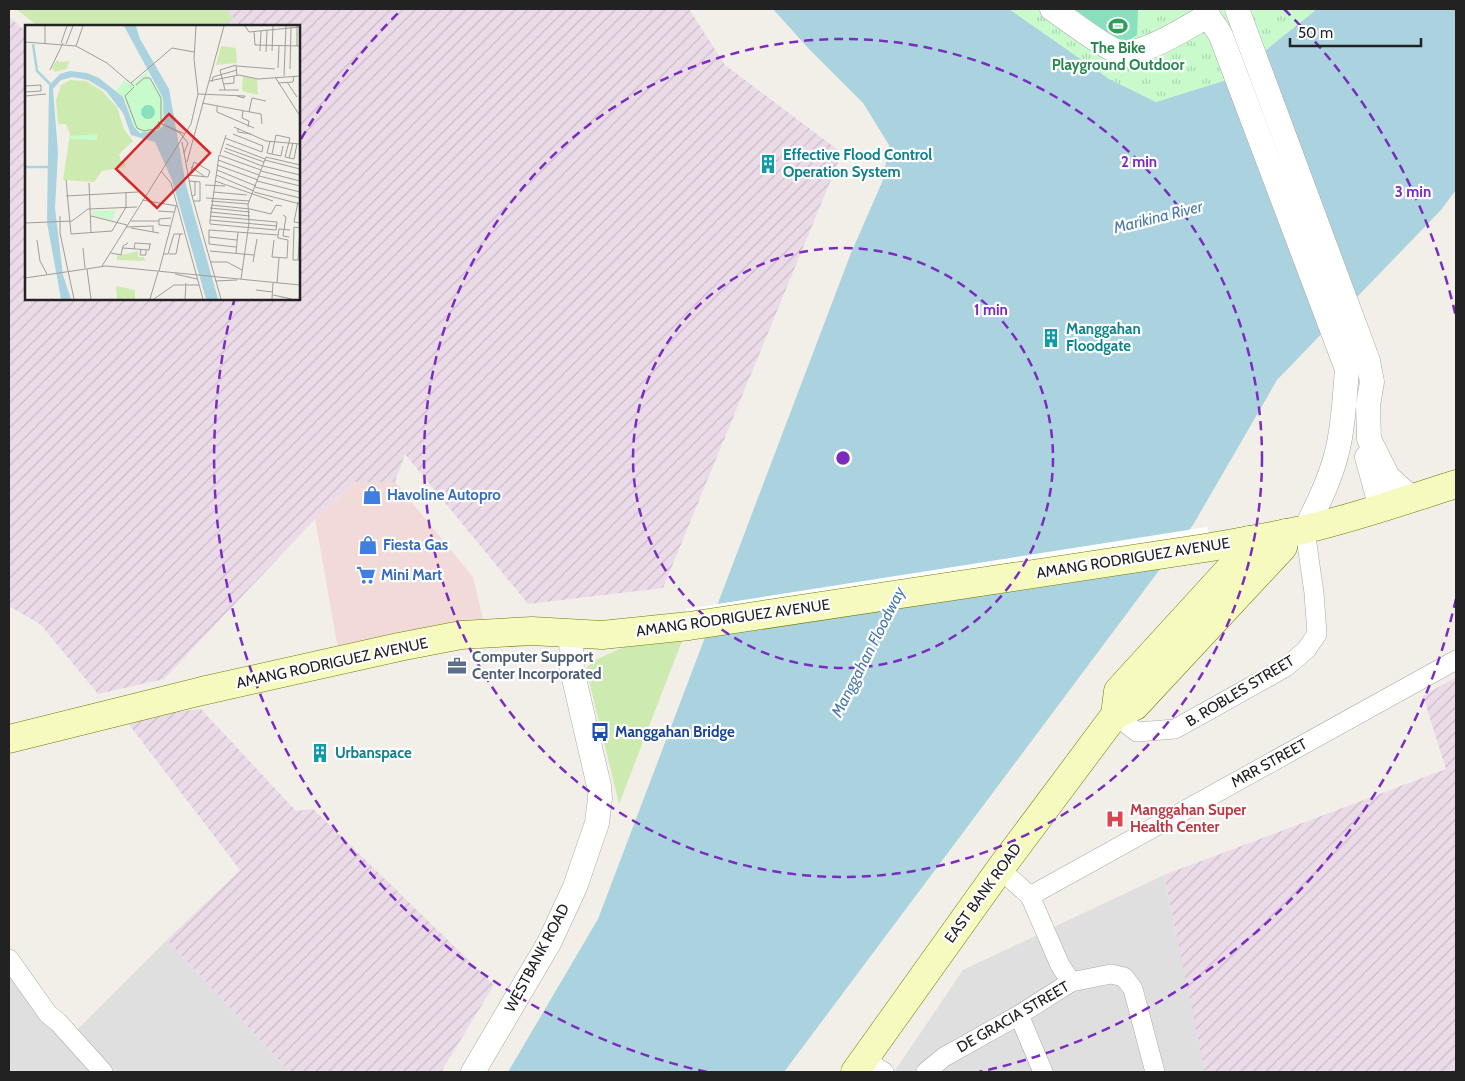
<svg xmlns="http://www.w3.org/2000/svg" width="1465" height="1081" viewBox="0 0 1465 1081" font-family="Cabin,sans-serif">
<style>
.residential{fill:#e0dfdf}
.commercial{fill:#f2dad9}
.industrial{fill:url(#industrial-furrows)}
.grass{fill:#cdebb0}
.park{fill:url(#park-tufts)}
.pitch{fill:#88e0be}
.water{fill:#aad3df}
.pier{fill:#fff}
.lines{fill:none;stroke-linecap:round;stroke-linejoin:round}
.minor-casing{stroke:#a9a9a9;stroke-width:20}
.tertiary-casing{stroke:#a9a9a9;stroke-width:25}
.secondary-casing{stroke:#707d05;stroke-width:29}
.minor{stroke:#fff;stroke-width:19}
.tertiary{stroke:#fff;stroke-width:24}
.secondary{stroke:#f7fabf;stroke-width:28}
.ring{fill:none;stroke:#7b2cbf;stroke-width:2.5;stroke-dasharray:9 6}
.labels{text-anchor:middle;dominant-baseline:central;stroke-width:4.5;stroke-linejoin:round;paint-order:stroke}
.leisure-label{font-size:15px;font-weight:bold;fill:#27864d;stroke:#fff}
.culture-label{font-size:15px;font-weight:bold;fill:#0d838f;stroke:#fff;text-anchor:start}
.shop-label{font-size:15px;font-weight:bold;fill:#366cbe;stroke:#fff;text-anchor:start}
.street-label{font-size:15px;fill:#222;stroke:#fff}
.service-label{font-size:15px;font-weight:bold;fill:#4e5e75;stroke:#fff;text-anchor:start}
.transit-label{font-size:15px;font-weight:bold;fill:#164399;stroke:#fff;text-anchor:start}
.health-label{font-size:15px;font-weight:bold;fill:#be3a42;stroke:#fff;text-anchor:start}
.water-label{font-size:16px;font-style:italic;fill:#4a7aab;stroke:#fff}
.inset-river{fill:none;stroke:#aad3df;stroke-width:2.5}
.inset-road{fill:none;stroke:#9f9d99;stroke-width:1}
.view{fill:#d62828;fill-opacity:0.15;stroke:#d62828;stroke-width:2.5}
.inset-edge{fill:none;stroke:#222;stroke-width:2.5}
.centre{fill:#7b2cbf;stroke:#fff;stroke-width:2.5}
.ring-label{font-size:15px;text-anchor:middle;font-weight:bold;fill:#7b2cbf;stroke:#fff;stroke-width:4.5;stroke-linejoin:round;paint-order:stroke}
</style>
<defs>
<pattern id="industrial-furrows" width="10" height="10" patternUnits="userSpaceOnUse" patternTransform="scale(1.25)"><rect width="10" height="10" fill="#ebdbe8"/><path d="M-1 1l2-2M0 10L10 0M9 11l2-2" fill="none" stroke="#c9bcc7"/></pattern>
<pattern id="park-tufts" width="24" height="20" patternUnits="userSpaceOnUse" patternTransform="scale(1.25)"><rect width="24" height="20" fill="#c8facc"/><path d="M3 7l-1-3M5 7V3M7 7l1-3M15 17l-1-3M17 17v-4M19 17l1-3" fill="none" stroke="#acd6af"/></pattern>
</defs>
<rect width="100%" height="100%" fill="#f2efe9"/>
<g class="residential">
<polygon points="1164,875 1176,933 1215,1072 894,1072 963,970"/>
<polygon points="167,940 290,1072 9,1072 9,967 66,1041"/>
</g>
<polygon class="commercial" points="356,482 395,482 473,577 484,623 339,654 315,519"/>
<g class="industrial">
<polygon points="225,9 689,9 725,65 842,153 663,588 528,604 405,454 395,482 355,482 315,519 164,679 98,694 40,624 9,606 9,17 26,31 26,299 299,299 299,26 224,26 233,17"/>
<polygon points="1456,677 1456,1072 1205,1072 1164,875 1446,769 1423,696"/>
<polygon points="201,709 296,811 313,809 494,985 441,1072 290,1072 167,940 240,870 124,718"/>
</g>
<g class="grass">
<polygon points="16,9 225,9 233,17 224,26 38,26"/>
<polygon points="682,641 619,804 586,668 595,660 624,647"/>
</g>
<polygon class="park" points="1009,9 1317,9 1230,79 1156,102 1109,79"/>
<polygon class="pitch" points="1074,9 1138,9 1137,35 1128,41 1120,42"/>
<polygon class="water" points="773,9 1009,9 1109,79 1156,102 1230,79 1317,9 1456,9 1456,190 1441,210 1277,380 1193,525 784,1072 508,1072 598,919 851,253 883,180 889,145 863,103 808,48"/>
<polygon class="pier" points="1207,527 1210,547 691,639 686,609"/>
<g class="lines">
<g class="minor-casing">
<g id="minor">
<polyline points="1115,715 1137,732 1175,729 1286,667 1306,650 1317,634 1314,593 1305,530"/>
<polyline points="1000,869 1030,896 1060,965 1071,982"/>
<polyline points="1030,896 1456,660"/>
<polyline points="9,959 48,1014 58,1022 103,1072"/>
<polyline points="1019,1015 1043,1072"/>
<polyline points="864,1059 884,1072"/>
<polyline points="926,1072 944,1057 1019,1015 1071,982 1111,974 1124,977 1133,989 1155,1072"/>
</g>
</g>
<g class="tertiary-casing">
<g id="tertiary">
<path d="M1052,9C1066,18 1112,54 1125,53C1149,52 1186,28 1207,16"/>
<path d="M1205,9C1208,19 1216,26 1221,36L1347,369C1345,393 1344,418 1339,443C1333,474 1319,502 1305,530"/>
<polyline points="1237,9 1368,361 1372,382 1368,405 1369,439 1388,477 1411,498"/>
<polyline points="1367,457 1381,508"/>
<polyline points="473,1072 549,943 575,887 597,823 600,798 599,786 572,670 571,634"/>
</g>
</g>
<g class="secondary-casing">
<g id="secondary">
<polyline points="1115,715 1135,706 1283,547 1285,533"/>
<path d="M9,739L202,691L399,647L461,635L532,631L602,635L689,626L1205,548C1237,542 1270,537 1302,530C1354,518 1406,500 1456,484"/>
<polyline points="855,1072 1000,869 1115,715 1118,691 1246,551 1249,540"/>
</g>
</g>
<use href="#minor" class="minor"/>
<use href="#tertiary" class="tertiary"/>
<use href="#secondary" class="secondary"/>
</g>
<g class="ring">
<circle cx="843" cy="458" r="210"/>
<circle cx="843" cy="458" r="419"/>
<path d="M1456 599A629 629 0 0 1 979 1072M707 1072A629 629 0 0 1 234 301M301 139A629 629 0 0 1 402 9M1284 9A629 629 0 0 1 1456 317"/>
</g>
<defs>
<g id="stadium-bare" transform="scale(1.5)"><path d="M0-5a6.5 5 0 1 0 0 10a6.5 5 0 1 0 0-10ZM-3.5-1.8h7v3.6h-7Z" fill="#2e9e5b" stroke="#fff" stroke-width="2.5" paint-order="stroke"/></g>
<g id="building-bare" transform="scale(1.5)"><path d="M-4-6H4V6H1V3H-1V6H-4ZM-2.5-4.3h1.7v1.8h-1.7ZM.8-4.3h1.7v1.8H.8ZM-2.5-1h1.7V.8h-1.7ZM.8-1h1.7V.8H.8Z" fill="#0f9aa8" stroke="#fff" stroke-width="2.5" paint-order="stroke"/></g>
<g id="shop-bare" transform="scale(1.5)"><path d="M-5-2.5h2.3a2.7 3.5 0 0 1 5.4 0H5L5.5 6h-11ZM-1.5-2.5h3a1.5 2.3 0 0 0-3 0Z" fill="#3f7fe0" stroke="#fff" stroke-width="2.5" paint-order="stroke"/></g>
<g id="supermarket-bare" transform="scale(1.5)"><path d="M-6-5.5h2.5l.6 2H6L4.5 2H-2.5L-4.4-4H-6ZM-1.5 3.2a1.3 1.3 0 1 0 .1 0ZM3 3.2a1.3 1.3 0 1 0 .1 0Z" fill="#3f7fe0" stroke="#fff" stroke-width="2.5" paint-order="stroke"/></g>
<g id="office-bare" transform="scale(1.5)"><path d="M-6-3h4V-5.5h4V-3h4V5H-6ZM-1-4.5V-3h2v-1.5ZM-6 0V1H6V0Z" fill="#5c6f8a" stroke="#fff" stroke-width="2.5" paint-order="stroke"/></g>
<g id="bus-bare" transform="scale(1.5)"><path d="M-5-6H5V4H4V6H2V4H-2V6H-4V4H-5ZM-3.5-4V0h7V-4ZM-3.5 1.2v1.5H-2V1.2ZM2 1.2v1.5H3.5V1.2Z" fill="#1a4fb4" stroke="#fff" stroke-width="2.5" paint-order="stroke"/></g>
<g id="hospital-bare" transform="scale(1.5)"><path d="M-5-5h3v3.5h4V-5h3V5h-3V1.5h-4V5h-3Z" fill="#e0444e" stroke="#fff" stroke-width="2.5" paint-order="stroke"/></g>
</defs>
<g fill-rule="evenodd">
<use href="#stadium-bare" x="1118" y="26"/>
<use href="#building-bare" x="768" y="164"/>
<use href="#building-bare" x="1051" y="338"/>
<use href="#shop-bare" x="372" y="495"/>
<use href="#shop-bare" x="368" y="545"/>
<use href="#supermarket-bare" x="366" y="575"/>
<use href="#office-bare" x="457" y="666"/>
<use href="#bus-bare" x="600" y="732"/>
<use href="#building-bare" x="320" y="753"/>
<use href="#hospital-bare" x="1115" y="819"/>
</g>
<g class="labels">
<g class="leisure-label">
<text x="1118" y="48">The Bike<tspan x="1118" dy="17">Playground Outdoor</tspan></text>
</g>
<g class="culture-label">
<text x="783" y="155">Effective Flood Control<tspan x="783" dy="17">Operation System</tspan></text>
<text x="1066" y="329">Manggahan<tspan x="1066" dy="17">Floodgate</tspan></text>
<text x="335" y="753">Urbanspace</text>
</g>
<g class="shop-label">
<text x="387" y="495">Havoline Autopro</text>
<text x="383" y="545">Fiesta Gas</text>
<text x="381" y="575">Mini Mart</text>
</g>
<g class="street-label">
<text transform="translate(1133 558) rotate(-9)">AMANG RODRIGUEZ AVENUE</text>
<text transform="translate(733 618) rotate(-8)">AMANG RODRIGUEZ AVENUE</text>
<text transform="translate(332 663) rotate(-12)">AMANG RODRIGUEZ AVENUE</text>
<text transform="translate(1240 691) rotate(-31)">B. ROBLES STREET</text>
<text transform="translate(1269 763) rotate(-29)">MRR STREET</text>
<text transform="translate(983 893) rotate(-54)">EAST BANK ROAD</text>
<text transform="translate(537 958) rotate(-62)">WESTBANK ROAD</text>
<text transform="translate(1013 1017) rotate(-30)">DE GRACIA STREET</text>
</g>
<g class="service-label">
<text x="472" y="657">Computer Support<tspan x="472" dy="17">Center Incorporated</tspan></text>
</g>
<g class="transit-label">
<text x="615" y="732">Manggahan Bridge</text>
</g>
<g class="health-label">
<text x="1130" y="810">Manggahan Super<tspan x="1130" dy="17">Health Center</tspan></text>
</g>
<g class="water-label">
<text transform="translate(1158 217) rotate(-14)">Marikina River</text>
<text transform="translate(868 652) rotate(-63)">Manggahan Floodway</text>
</g>
</g>
<g transform="translate(25 25)">
<rect width="275" height="275" fill="#f2efe9"/>
<path d="M196,21L211,23L212,38L191,40ZM32,35L35,37L45,36L41,44L30,47L27,43ZM218,51L232,54L233,70L217,66ZM45,55L61,56L77,66L92,82L99,104L108,116L94,129L96,136H100V142L77,146L69,157L38,155L45,109L41,99H33L31,75L36,60ZM113,226V232H119L120,236L92,235V231ZM91,261L110,265V274H92Z" fill="#cdebb0"/>
<path d="M121,47L138,73L140,86L137,104L117,108L109,102L99,72L91,66L100,55L107,60ZM72,109V115L45,114V111ZM91,185L87,195L67,190V186Z" fill="#c8facc"/>
<path d="M116 87a7 7 0 1 1 14 0a7 7 0 1 1-14 0Z" fill="#88e0be"/>
<path d="M99,1H111L115,14L144,64L161,160L193,274H181L147,155L130,117L106,110L98,88L81,66L63,55L48,52L36,55L28,64L33,128L30,183L38,250L46,274H36L22,198L24,60L35,49L45,46L62,48L74,53L98,72L109,102L115,108L134,105L139,100L138,73Z" fill="#aad3df"/>
<path class="inset-river" d="M8,19L12,46L25,59M0,142H23"/>
<path class="inset-road" d="M220,1L224,7L275,2M229,6L230,20L275,21M0,17L51,21L82,38L109,61M20,18V1M36,18L42,1M41,19L48,1M51,21L58,1M272,21V1M235,26L236,6M247,26L248,1M241,27L242,5M212,41L250,44M253,43L254,21M265,44L266,2M25,45L38,18M259,51L261,1M250,52L275,91M184,56L214,50L233,54L275,51M187,57L188,52L212,45M262,57L272,72M106,58L147,23L169,27M253,58L268,57L269,51M199,59L209,58V51M111,60L119,53H125L136,73V97M0,61L16,60V66L0,67M109,62L100,71L112,103L119,106L134,103L135,99M194,65H214M200,65L195,45L211,40L212,51M173,69L220,71L219,73L212,71M0,71L21,69M177,78L236,89L237,99M192,81V87L229,103M218,86L217,93L224,96L223,102M224,87L227,73L241,76M209,102L241,116L275,119M213,103V107L226,109M200,113L237,127L238,121L208,109M245,116L242,128L256,131L258,121M157,117L167,171L196,274M201,119L240,134M200,123L239,137M199,126L237,141M159,128L163,118L155,108L133,97L160,109M195,129L201,110M247,129L251,110L265,113L260,132L269,134L272,119M264,133L268,118M193,135L234,150M240,135L275,144M162,137L199,1M192,140L233,155M238,141L275,150M166,142L179,151M192,145L231,161M236,145L194,130L185,195L252,201M136,146L146,158L178,274M236,146L275,156M162,150L183,152L185,146L169,137L165,149M191,150L229,166M234,151L275,161M41,155L46,209L87,206L101,182V167M164,156L175,157V176H169M190,156L248,176M232,156L275,167M64,158L66,208M180,160L200,161M230,162L275,173M188,167L222,170M229,167L275,179M41,171L113,167M167,171L170,170V156M181,173L225,176M117,175L152,181M186,176L223,179M273,177L269,197L275,198M186,180L225,184M185,183L225,187M225,184L246,189L251,180L257,181M133,186L149,187M185,187L225,191M258,190L261,192L258,211L264,212M35,191V208L49,274M66,191L102,200M185,191L252,197L251,205L185,199V195M106,196H134M0,198L47,196L63,184L112,182M145,201L134,200V194L146,193M101,202L128,201V207M106,203L134,208M275,203L269,202L268,235H275M184,212L212,215M12,215L15,236L22,249M249,215L247,232L262,233L263,215L253,213V210L254,204L265,205M211,222L184,219V205L253,210M58,223L60,243M98,223L124,225L125,219M109,224L110,218L126,219M116,224L115,230H121V225M185,226L229,230M86,228L96,230L98,221L103,218M211,228L213,207M138,229H143L149,209H158M144,229H151L155,209M273,235L275,203M186,237H202L217,245M228,237L232,214M77,241L166,99L173,69L169,34L171,1M62,244L66,274M134,246L151,181M150,249L172,254M0,253L81,241L275,260M216,254L224,198L223,179L241,132L275,140M190,256L212,255M252,258L254,233M231,265L248,267M248,270L267,274M125,274L133,247M129,274L149,260H174M160,274L161,258M247,274L248,258"/>
<path class="view" d="M144,89L185,128L132,183L91,144Z"/>
<rect width="275" height="275" class="inset-edge"/>
</g>
<circle cx="843" cy="458" r="8" class="centre"/>
<g class="ring-label">
<text x="1139" y="167">2 min</text>
<text x="1413" y="197">3 min</text>
<text x="991" y="315">1 min</text>
</g>
<rect width="1465" height="1081" fill="none" stroke="#222222" stroke-width="20"/>
<path d="M1290 38v8h131v-8" fill="none" stroke="#222222" stroke-width="2.5"/>
<text x="1298" y="38" font-size="15" fill="#222222" stroke="#ffffff" stroke-width="4" paint-order="stroke">50 m</text>
</svg>
